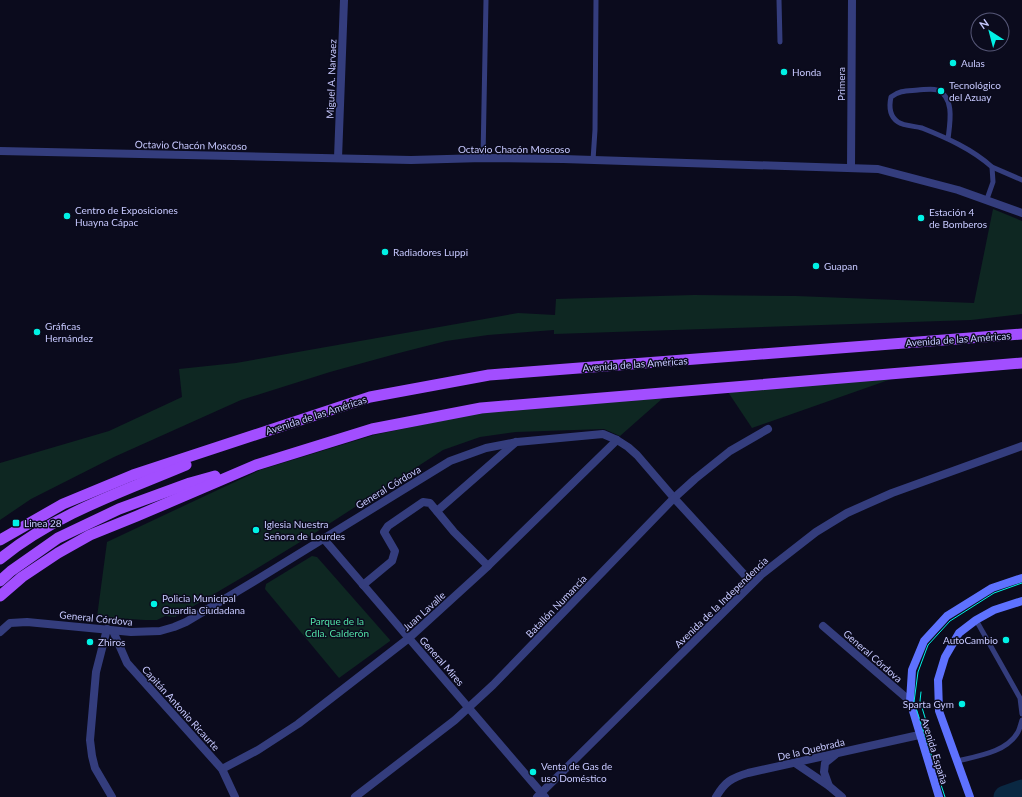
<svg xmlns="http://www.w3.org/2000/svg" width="1022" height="797" viewBox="0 0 1022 797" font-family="Lato,sans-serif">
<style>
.green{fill:#0e2722}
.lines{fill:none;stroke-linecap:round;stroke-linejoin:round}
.river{stroke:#0a2842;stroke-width:23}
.service{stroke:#343d7d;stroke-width:5}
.minor{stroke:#343d7d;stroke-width:8}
.tertiary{stroke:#343d7d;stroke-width:8}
.secondary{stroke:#5e72ff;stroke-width:8}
.primary{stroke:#a24eff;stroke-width:11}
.tram{stroke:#00f2e5;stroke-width:1}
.poi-dot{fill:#00f2e5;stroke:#0b0b1d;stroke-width:1.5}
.labels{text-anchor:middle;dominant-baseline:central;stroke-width:3;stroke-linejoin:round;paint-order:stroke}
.poi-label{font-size:10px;fill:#c7c9ff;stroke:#0b0b1d;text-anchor:start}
.street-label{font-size:10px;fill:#c7c9ff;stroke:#0b0b1d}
.park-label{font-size:10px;fill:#51e1a7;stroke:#0b0b1d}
</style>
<rect width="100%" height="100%" fill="#0b0b1d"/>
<g class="green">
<polygon points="993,209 1022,221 1022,314 971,320 554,334 554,330 488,335 446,341 399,353 330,372 241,400 114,457 31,499 0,520 0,463 109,431 182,397 179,369 236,363 518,313 555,315 556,299 694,295 796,296 974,303"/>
<polygon points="900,376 752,428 728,392"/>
<polygon points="663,398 620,436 604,429 516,432 480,437 443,450 318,531 248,574 175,617 165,616 157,620 145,620 97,617 107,542 260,470 374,435 482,412"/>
<polygon points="312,556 317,557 390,640 390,641 339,678 265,589 266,584"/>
</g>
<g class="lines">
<polyline class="river" points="1005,797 1022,791"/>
<g class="service">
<polyline points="779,0 780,42"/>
<path d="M948,139C950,123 955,97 937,90C932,88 923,90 918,90C907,91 900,90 891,97C889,106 889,116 898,122C904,126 915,126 922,128C947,138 972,149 992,167L993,182L987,199"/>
<polyline points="483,158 486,0"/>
<polyline points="593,160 595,130 596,0"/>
<polyline points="992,167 1022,180"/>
<polyline points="976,620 1020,698 1022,714"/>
<path d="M957,761C978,756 1007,752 1018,732C1020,728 1021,723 1022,720"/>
</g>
<g class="minor">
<polyline points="338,158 344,0"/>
<polyline points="437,511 516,442"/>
<polyline points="323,538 545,797"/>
<polyline points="363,585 392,561 395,551 384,532 388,526 423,502 430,503 454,532 488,566"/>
<polyline points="823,626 910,701"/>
<polyline points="107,629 96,672 90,740 92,756 95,768 112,797"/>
<polyline points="113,631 127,663 222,769 235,797"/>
<polyline points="0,632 10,623 27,622 131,632 160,631 174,627 186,622 253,582 450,461 486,448 517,442 603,434 617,440 628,447 637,455 674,498 752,583"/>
<polyline points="795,763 829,786 842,797"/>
<polyline points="222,769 258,750 298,724 409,638 488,566 617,440"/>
<polyline points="829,786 824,772 825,763 835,755"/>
<polyline points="355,797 455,720 493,685 674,498 695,479 730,451 768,429"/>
<path d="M716,797C725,782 731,778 748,773L919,735"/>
</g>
<g class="tertiary">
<polyline points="0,151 411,160 483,158 563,159 878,169 958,190 1022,213"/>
<polyline points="851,168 852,0"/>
<polyline points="537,797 762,574 816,532 847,513 892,493 1022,446"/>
</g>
<g class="secondary">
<polyline points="939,797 910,701 912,670 924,641 947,616 992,588 1022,578"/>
<polyline points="970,797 939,711 938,680 945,657 959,633 976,620 994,610 1022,601"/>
</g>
<g class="primary">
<polyline points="0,540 63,504 133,475 370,397 489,375 1022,334"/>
<path d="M0,559C55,514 122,492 186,465"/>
<polyline points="0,581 11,571 58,538 119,509 190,483 215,476"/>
<polyline points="0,596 22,577 58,553 90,535 137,516 256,465 372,429 481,408 1022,363"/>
</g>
<g class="tram">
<polyline points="921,692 920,701 933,744"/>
<polyline points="945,797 914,702 918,672 928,645 950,621 994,593 1022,583"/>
</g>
</g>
<g class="poi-dot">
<circle cx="953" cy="63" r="4"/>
<circle cx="784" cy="72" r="4"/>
<circle cx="941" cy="91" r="4"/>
<circle cx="67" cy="216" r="4"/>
<circle cx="921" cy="218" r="4"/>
<circle cx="385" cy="252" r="4"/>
<circle cx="816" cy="266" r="4"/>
<circle cx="37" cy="332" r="4"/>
<rect x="12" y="519" width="8" height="8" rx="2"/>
<circle cx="256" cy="530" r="4"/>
<circle cx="154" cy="604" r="4"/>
<circle cx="1006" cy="640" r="4"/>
<circle cx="90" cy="642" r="4"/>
<circle cx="962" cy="704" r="4"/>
<circle cx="533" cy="772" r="4"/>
</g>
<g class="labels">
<g class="poi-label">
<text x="961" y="63">Aulas</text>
<text x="792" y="72">Honda</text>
<text x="949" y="85">Tecnológico<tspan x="949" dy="12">del Azuay</tspan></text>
<text x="75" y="210">Centro de Exposiciones<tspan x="75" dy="12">Huayna Cápac</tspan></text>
<text x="929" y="212">Estación 4<tspan x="929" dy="12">de Bomberos</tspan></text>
<text x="393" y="252">Radiadores Luppi</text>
<text x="824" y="266">Guapan</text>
<text x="45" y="326">Gráficas<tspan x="45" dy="12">Hernández</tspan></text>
<text x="24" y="523">Linea 28</text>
<text x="264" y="524">Iglesia Nuestra<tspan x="264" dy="12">Señora de Lourdes</tspan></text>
<text x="162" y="598">Policia Municipal<tspan x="162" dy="12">Guardia Ciudadana</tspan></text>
<text x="998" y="640" text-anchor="end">AutoCambio</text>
<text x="98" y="642">Zhiros</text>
<text x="954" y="704" text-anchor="end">Sparta Gym</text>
<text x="541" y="766">Venta de Gas de<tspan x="541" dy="12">uso Doméstico</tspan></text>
</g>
<g class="street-label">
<text transform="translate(331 79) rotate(-88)">Miguel A. Narvaez</text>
<text transform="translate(841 84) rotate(-90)">Primera</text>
<text transform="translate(191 145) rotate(1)">Octavio Chacón Moscoso</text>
<text x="514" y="149">Octavio Chacón Moscoso</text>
<text transform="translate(958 339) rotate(-4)">Avenida de las Américas</text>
<text transform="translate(635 364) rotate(-4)">Avenida de las Américas</text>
<text transform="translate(316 415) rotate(-18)">Avenida de las Américas</text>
<text transform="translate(388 487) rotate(-31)">General Córdova</text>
<text transform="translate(721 602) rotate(-44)">Avenida de la Independencia</text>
<text transform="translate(556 606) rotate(-46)">Batallón Numancia</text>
<text transform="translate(424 611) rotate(-42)">Juan Lavalle</text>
<text transform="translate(96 618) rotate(6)">General Córdova</text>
<text transform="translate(873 656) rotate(41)">General Córdova</text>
<text transform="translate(442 661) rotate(49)">General Mires</text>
<text transform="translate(181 708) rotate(48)">Capitán Antonio Ricaurte</text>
<text transform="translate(811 749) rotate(-13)">De la Quebrada</text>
<text transform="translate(935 751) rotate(73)">Avenida España</text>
</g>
<g class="park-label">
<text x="337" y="621">Parque de la<tspan x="337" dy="12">Cdla. Calderón</tspan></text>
</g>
</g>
<g transform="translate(990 32) rotate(324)"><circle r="19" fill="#0b0b1d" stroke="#565777"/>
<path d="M0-3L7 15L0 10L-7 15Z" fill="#00f2e5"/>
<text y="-6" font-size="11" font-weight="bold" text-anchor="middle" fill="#c7c9ff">N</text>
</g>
</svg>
